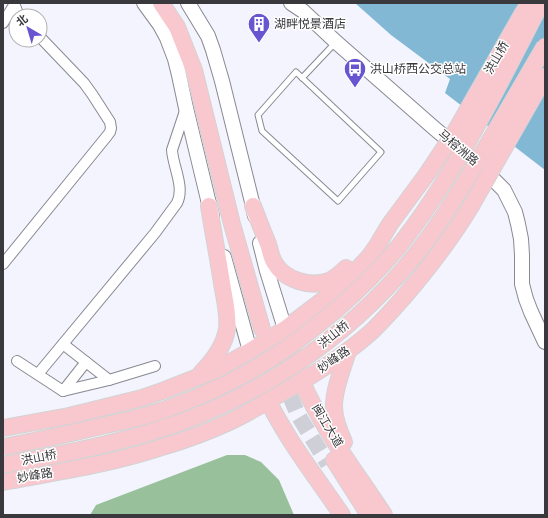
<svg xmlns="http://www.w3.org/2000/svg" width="548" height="518" viewBox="0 0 548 518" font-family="'Sofia Sans Condensed','Noto Sans SC',sans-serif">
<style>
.forest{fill:#98c19b}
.water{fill:#83b8d5}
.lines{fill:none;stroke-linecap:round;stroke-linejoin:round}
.primary-tunnel{stroke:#cfcfd7;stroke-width:16;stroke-dasharray:16 8;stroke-linecap:butt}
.lane-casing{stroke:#898992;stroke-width:7}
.street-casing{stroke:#898992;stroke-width:12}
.secondary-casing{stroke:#898992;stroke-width:16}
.primary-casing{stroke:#d3d3d4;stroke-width:18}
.lane{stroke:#fff;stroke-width:5}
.street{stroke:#fff;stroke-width:10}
.secondary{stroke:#fff;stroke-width:14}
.primary{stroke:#f9c8cf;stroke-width:16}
.primary-bridge-casing{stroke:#d3d3d4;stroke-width:18;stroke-linecap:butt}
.primary-bridge{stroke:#f9c8cf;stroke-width:16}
.labels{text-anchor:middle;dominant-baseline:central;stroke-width:3;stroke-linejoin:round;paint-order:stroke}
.poi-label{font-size:12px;fill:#39393d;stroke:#fff;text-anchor:start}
.street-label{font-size:12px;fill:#39393d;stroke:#fff}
</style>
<rect width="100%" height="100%" fill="#f4f4fe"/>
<polygon class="forest" points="227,455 245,455 261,462 279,480 294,515 90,515 96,505"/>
<polygon class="water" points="355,3 545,3 545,170 445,93 450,79 391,35"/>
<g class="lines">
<polyline class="primary-tunnel" points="262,329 298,415 328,464"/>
<g class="lane-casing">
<g id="lane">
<polygon points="296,72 381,152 338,201 262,131 258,115"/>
<polyline points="302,78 336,42"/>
</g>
</g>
<g class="street-casing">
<g id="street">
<polyline points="14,3 17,11 20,16"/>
<polyline points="3,23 14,5"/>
<polyline points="3,264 107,136 110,132 111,128 110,122 92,94 84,83 40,37"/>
<polyline points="63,344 109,380 155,366"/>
<polyline points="17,361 63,391 86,362"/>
<path d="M38,374L155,233L177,203C185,187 173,167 172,150L186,108"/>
<polyline points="63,391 109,380"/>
</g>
</g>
<g class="secondary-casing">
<g id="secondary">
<polyline points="144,3 160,25 167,38 175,59 179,75 186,108 212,216"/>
<polyline points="188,3 208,36 213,50 222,81 253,206 255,216"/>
<polyline points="291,3 303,11 336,42 434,128 485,171 504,190 515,212 518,224 521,239 522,255 522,284 526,299 531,312 545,342"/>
<polyline points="260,243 267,271 285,329"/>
<polyline points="224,257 250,351"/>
</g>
</g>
<g class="primary-casing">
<g id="primary">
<polyline points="161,3 177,27 194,70 232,224 262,329"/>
<path d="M253,206C258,219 263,232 268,244C270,250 271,257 274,262C284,280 310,288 329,281C335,278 341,273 346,268"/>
<path d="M286,333C291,349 296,366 302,382C323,430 356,472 384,515"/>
<path d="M201,373C213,361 224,347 227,329C229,314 224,297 222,283C218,257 213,232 209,206"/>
<path d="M264,392C271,409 281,425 291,441C307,466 325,490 342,515"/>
<polyline points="3,428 69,416 142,398 165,390 216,370 250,351 285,329 335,291 353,274 369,257 378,244 390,224 427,174"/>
<path d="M344,442C339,431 334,418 334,406C334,388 343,368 348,351"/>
<polyline points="334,460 369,515"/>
<path d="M3,482C57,472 112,464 165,446C186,440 207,432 227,423C247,414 266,402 285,391C315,374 344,356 370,333C382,322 392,310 403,298C428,269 451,239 471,206"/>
</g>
</g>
<use href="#lane" class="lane"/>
<use href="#street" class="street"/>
<use href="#secondary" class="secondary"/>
<use href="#primary" class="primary"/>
<g class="primary-bridge-casing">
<g id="primary-bridge">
<polyline points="427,174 455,132 523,13 530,3"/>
<polyline points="471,206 545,76"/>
<path d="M3,447C36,441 68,434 101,426C125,421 149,416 172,407C210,393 247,375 281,352C301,339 319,324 337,309C359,290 380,269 399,246C457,172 498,86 541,3"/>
<path d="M3,465C52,456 101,447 148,433C251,403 345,341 413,258C441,224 462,186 485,149C505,115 525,80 545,46"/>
</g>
</g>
<use href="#primary-bridge" class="primary-bridge"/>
</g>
<defs>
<g id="building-pin" transform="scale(1.15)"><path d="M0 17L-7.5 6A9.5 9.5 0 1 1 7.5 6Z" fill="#6756d0" stroke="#fff"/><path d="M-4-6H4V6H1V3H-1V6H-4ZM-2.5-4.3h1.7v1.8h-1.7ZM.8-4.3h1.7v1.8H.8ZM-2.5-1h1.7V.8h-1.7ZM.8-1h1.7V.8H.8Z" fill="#fff"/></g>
<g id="bus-pin" transform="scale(1.15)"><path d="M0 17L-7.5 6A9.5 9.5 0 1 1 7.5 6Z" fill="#6756d0" stroke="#fff"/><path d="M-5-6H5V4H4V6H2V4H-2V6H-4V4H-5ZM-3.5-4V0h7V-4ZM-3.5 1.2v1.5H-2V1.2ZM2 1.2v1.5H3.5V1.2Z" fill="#fff"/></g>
</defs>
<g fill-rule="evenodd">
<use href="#building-pin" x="259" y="24"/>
<use href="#bus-pin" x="355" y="69"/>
</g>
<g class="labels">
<g class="poi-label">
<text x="274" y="24">湖畔悦景酒店</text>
<text x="370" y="69">洪山桥西公交总站</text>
</g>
<g class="street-label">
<text transform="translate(497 58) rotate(-60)">洪山桥</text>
<text transform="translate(458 148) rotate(40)">马榕洲路</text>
<text transform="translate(334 335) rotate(-39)">洪山桥</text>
<text transform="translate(334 360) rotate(-35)">妙峰路</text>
<text transform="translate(327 426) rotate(59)">闽江大道</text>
<text transform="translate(39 458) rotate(-11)">洪山桥</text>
<text transform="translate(35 476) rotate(-10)">妙峰路</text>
</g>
</g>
<rect width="548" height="518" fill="none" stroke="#39393d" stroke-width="8"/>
<g transform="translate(28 28) rotate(322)"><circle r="19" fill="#ffffff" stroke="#b0b0b1"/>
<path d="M0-3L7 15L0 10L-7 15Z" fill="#6756d0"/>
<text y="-6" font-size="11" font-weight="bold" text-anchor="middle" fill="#39393d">北</text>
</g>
</svg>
